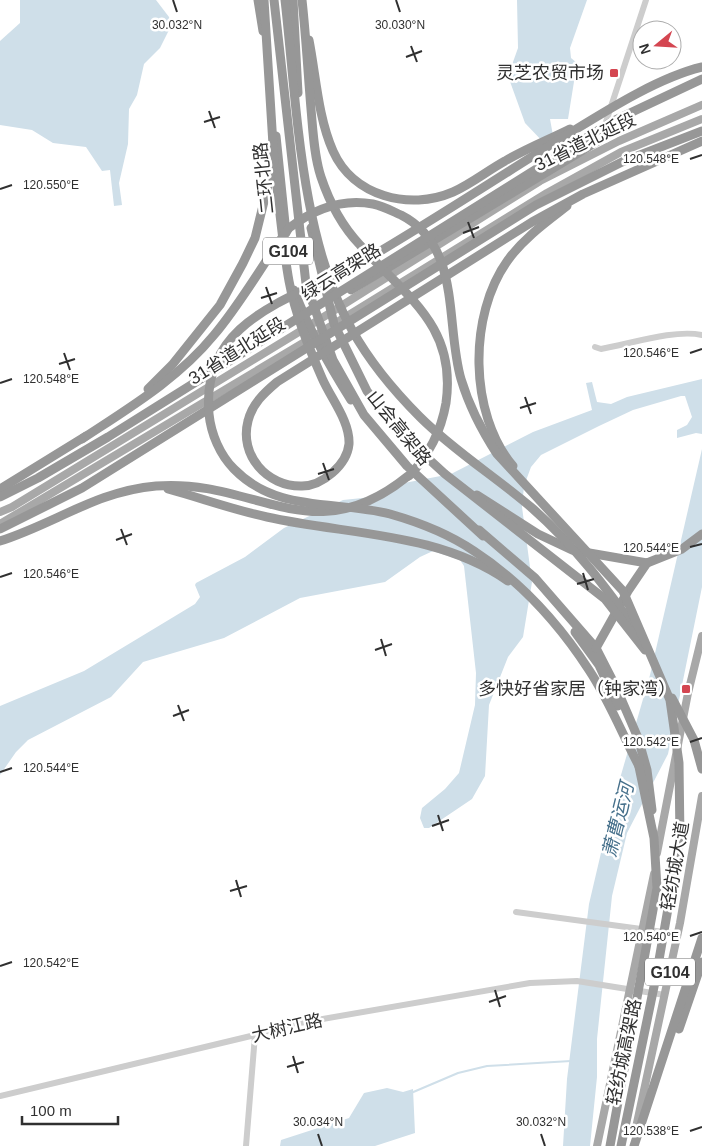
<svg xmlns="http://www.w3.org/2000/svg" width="702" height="1146" viewBox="0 0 702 1146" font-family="Helvetica,'Noto Sans SC',sans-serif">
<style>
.water{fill:#cfdfe9}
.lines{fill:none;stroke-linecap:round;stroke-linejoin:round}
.stream{stroke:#cfdfe9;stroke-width:2}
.minor{stroke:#cdcdcd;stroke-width:6}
.major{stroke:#a8a8a8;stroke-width:8}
.highway{stroke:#979797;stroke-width:9}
.highway-bridge{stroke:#979797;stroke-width:9}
.ticks{fill:none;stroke:#303030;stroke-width:2}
.poi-dot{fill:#d44651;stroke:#fff;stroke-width:2}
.labels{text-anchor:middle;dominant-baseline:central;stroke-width:5;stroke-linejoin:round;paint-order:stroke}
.shield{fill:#fff;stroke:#6e6e6e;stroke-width:1}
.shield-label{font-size:16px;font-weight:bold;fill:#303030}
.poi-label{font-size:18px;fill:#303030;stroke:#fff;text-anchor:end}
.street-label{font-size:18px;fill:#303030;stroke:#fff}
.water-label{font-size:19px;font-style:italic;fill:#46708b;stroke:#fff}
.ticks-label{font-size:12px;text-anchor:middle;fill:#303030;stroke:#fff;stroke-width:5;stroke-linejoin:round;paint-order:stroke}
</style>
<rect width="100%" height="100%" fill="#fff"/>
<g class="water">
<polygon points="20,0 156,0 169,17 171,26 160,48 144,64 137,95 129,109 128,144 119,183 122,205 114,206 110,170 102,171 86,147 53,143 32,130 0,125 0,41 20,23"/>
<polygon points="517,0 587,0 570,48 571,58 577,63 568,119 550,119 554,141 546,145 525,123 508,76 518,48"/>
<polygon points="702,379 702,434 696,433 677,438 677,430 687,425 692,417 685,396 681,396 633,410 599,426 541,455 531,467 524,486 522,507 532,582 523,637 508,657 489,705 485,776 472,799 429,828 424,828 420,818 422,808 445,789 459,773 475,705 476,673 464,566 460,560 433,551 420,557 385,582 300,598 224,638 143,662 111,697 28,740 16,752 0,775 0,706 84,671 195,604 200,597 195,585 196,583 245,557 284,528 343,500 372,497 399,484 451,474 533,432 592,410 586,383 592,382 597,402 611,404 627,397"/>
<polygon points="702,449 702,587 668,754 627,833 612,896 597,1039 597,1077 590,1146 563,1146 567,1079 589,904 612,806 650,675"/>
<polygon points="387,1088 403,1092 413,1089 415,1133 375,1146 280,1146 281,1140 349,1118 364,1093"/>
</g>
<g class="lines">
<polyline class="stream" points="411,1093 458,1073 487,1066 571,1061"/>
<g class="minor">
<polyline points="600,140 646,0"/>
<path d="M595,347L601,349C630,344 674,329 702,335"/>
<polyline points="516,912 678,934"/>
<polyline points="0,1096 255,1035 288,1025 530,983 577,981 665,995"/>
<polyline points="246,1146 255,1035"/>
</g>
<g class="major">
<polyline points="0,512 12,507 330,313 540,181 619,141 702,105"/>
<polyline points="0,524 313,337 547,193 621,152 702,119"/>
<polyline points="657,853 688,693 702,636"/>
<polyline points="635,1132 680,923 702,796"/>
<polyline points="597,1146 654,874"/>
</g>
<g class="highway">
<polyline points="258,0 263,31"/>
<polyline points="293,0 298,93"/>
<path d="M309,40C316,76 318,117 333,151C353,196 409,211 453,192C471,184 487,171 505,161C525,149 548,140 570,129"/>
<polyline points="276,136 286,233"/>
<polyline points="311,228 334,324 367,391 398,431"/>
<path d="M294,290C309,330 328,364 351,400"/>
<polyline points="351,290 600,140"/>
<path d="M513,466C469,414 468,315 508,260C524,238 545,223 567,206"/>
<path d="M168,489C201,498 234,510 267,517C348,535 438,532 508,581"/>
<polyline points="477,495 538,534 572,550 647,563 682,549 702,534"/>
<polyline points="479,530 535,578 596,648 616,687 638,738 647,770 652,810"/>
<path d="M0,541C54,524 97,491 156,486C256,478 312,554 408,476"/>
<polyline points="575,632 599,665 618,706"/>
<polyline points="596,648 628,591 647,563"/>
<polyline points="679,1029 702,962"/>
<polyline points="634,1146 702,938"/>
</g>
<g class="highway-bridge">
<polyline points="274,0 306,284 333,360 364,415 407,466 483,536"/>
<path d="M285,0C297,105 300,237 352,330C370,362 394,391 420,417C454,451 496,477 532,508C574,545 606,587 638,633"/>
<path d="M302,0C306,36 308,73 311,109C313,131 314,156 321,177C329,201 342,226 360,245C405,296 457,325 446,403C441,432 429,455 409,476"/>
<path d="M274,161C279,201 282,242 289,281C295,314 309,348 322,378C331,399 350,421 349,444C347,465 322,486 302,486C267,487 239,455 248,421C252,404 264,393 277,382L532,222L583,194L702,141"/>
<polyline points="148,389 172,365 220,305 243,263 255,238 274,161 264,0"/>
<polyline points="398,431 445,474 605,599 645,650"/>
<path d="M82,439C129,408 178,379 214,335C242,302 263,263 289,228C314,209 341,198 373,204C383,206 392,211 401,215C462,246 445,324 461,379C469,406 482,431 497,454L623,591L670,700L679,763L680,840L656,977L621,1146"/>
<polyline points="0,489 86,436"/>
<polyline points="0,497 38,478 108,437 613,121 702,79"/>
<polyline points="0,529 82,488 536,205 622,162 702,131"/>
<polyline points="672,698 694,740 702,769"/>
<path d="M640,768C623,736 609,700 589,670C559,624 520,581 474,551C449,534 418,522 390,514C335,500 277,513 234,469C220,455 211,434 209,414C200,315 300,298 367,259C432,221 496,179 560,139C601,114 656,78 702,67"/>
<polyline points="610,1146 657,888 654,838 638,762"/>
</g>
</g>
<path class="ticks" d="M173,0L177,12M396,0L400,12M411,46L417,62M406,57L422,51M209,111L215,128M204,122L220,117M690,159L702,155M0,189L12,185M468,222L474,238M463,233L479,227M266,287L272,304M261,298L277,293M64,353L70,370M690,353L702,349M59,364L75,359M0,383L12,379M525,397L531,414M520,408L536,403M323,463L329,480M318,474L334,469M121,529L127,545M116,540L132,534M690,547L702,544M583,573L588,590M0,577L12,573M577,584L594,579M381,639L386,656M375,650L392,644M178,705L184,721M173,716L189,710M690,742L702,738M0,772L12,768M438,815L443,831M432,826L449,820M236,880L241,897M230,891L247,886M690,936L702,932M0,966L12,962M495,990L500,1007M489,1002L506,996M293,1056L298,1073M287,1067L304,1062M690,1131L702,1127M318,1134L322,1146M541,1134L545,1146"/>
<g class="poi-dot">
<rect x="609" y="68" width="10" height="10" rx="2.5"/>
<rect x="681" y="684" width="10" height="10" rx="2.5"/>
</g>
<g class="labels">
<g class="shield">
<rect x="263" y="237.5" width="50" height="27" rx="4"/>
<rect x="645" y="958.5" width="50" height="27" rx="4"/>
</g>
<g class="shield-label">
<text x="288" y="251">G104</text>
<text x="670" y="972">G104</text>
</g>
<g class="poi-label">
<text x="604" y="73">灵芝农贸市场</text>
<text x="676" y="689">多快好省家居（钟家湾）</text>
</g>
<g class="street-label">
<text transform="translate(585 142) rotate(-26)">31省道北延段</text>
<text transform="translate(264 178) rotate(-96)">二环北路</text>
<text transform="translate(341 272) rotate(-32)">绿云高架路</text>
<text transform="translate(237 351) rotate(-32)">31省道北延段</text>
<text transform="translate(399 428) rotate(51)">山会高架路</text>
<text transform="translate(675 866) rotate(-80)">轻纺城大道</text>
<text transform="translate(287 1028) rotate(-13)">大树江路</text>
<text transform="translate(624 1052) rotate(-78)">轻纺城高架路</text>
</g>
<g class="water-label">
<text transform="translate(618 820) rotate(-76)">萧曹运河</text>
</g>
</g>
<g class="ticks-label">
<text x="177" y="29">30.032°N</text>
<text x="400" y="29">30.030°N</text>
<text x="651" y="163">120.548°E</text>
<text x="51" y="189">120.550°E</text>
<text x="651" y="357">120.546°E</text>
<text x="51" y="383">120.548°E</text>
<text x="651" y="552">120.544°E</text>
<text x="51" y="578">120.546°E</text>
<text x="651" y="746">120.542°E</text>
<text x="51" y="772">120.544°E</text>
<text x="651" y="941">120.540°E</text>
<text x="51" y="967">120.542°E</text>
<text x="318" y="1126">30.034°N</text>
<text x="541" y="1126">30.032°N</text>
<text x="651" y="1135">120.538°E</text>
</g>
<g transform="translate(657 45) rotate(252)"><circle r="24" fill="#ffffff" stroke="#acacac"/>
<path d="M0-4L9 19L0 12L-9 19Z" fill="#d44651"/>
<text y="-8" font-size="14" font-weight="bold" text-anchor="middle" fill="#303030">N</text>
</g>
<path d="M22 1116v8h96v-8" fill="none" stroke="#303030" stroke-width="2.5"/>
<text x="30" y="1116" font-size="15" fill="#303030" stroke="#ffffff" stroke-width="4" paint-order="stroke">100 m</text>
</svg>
